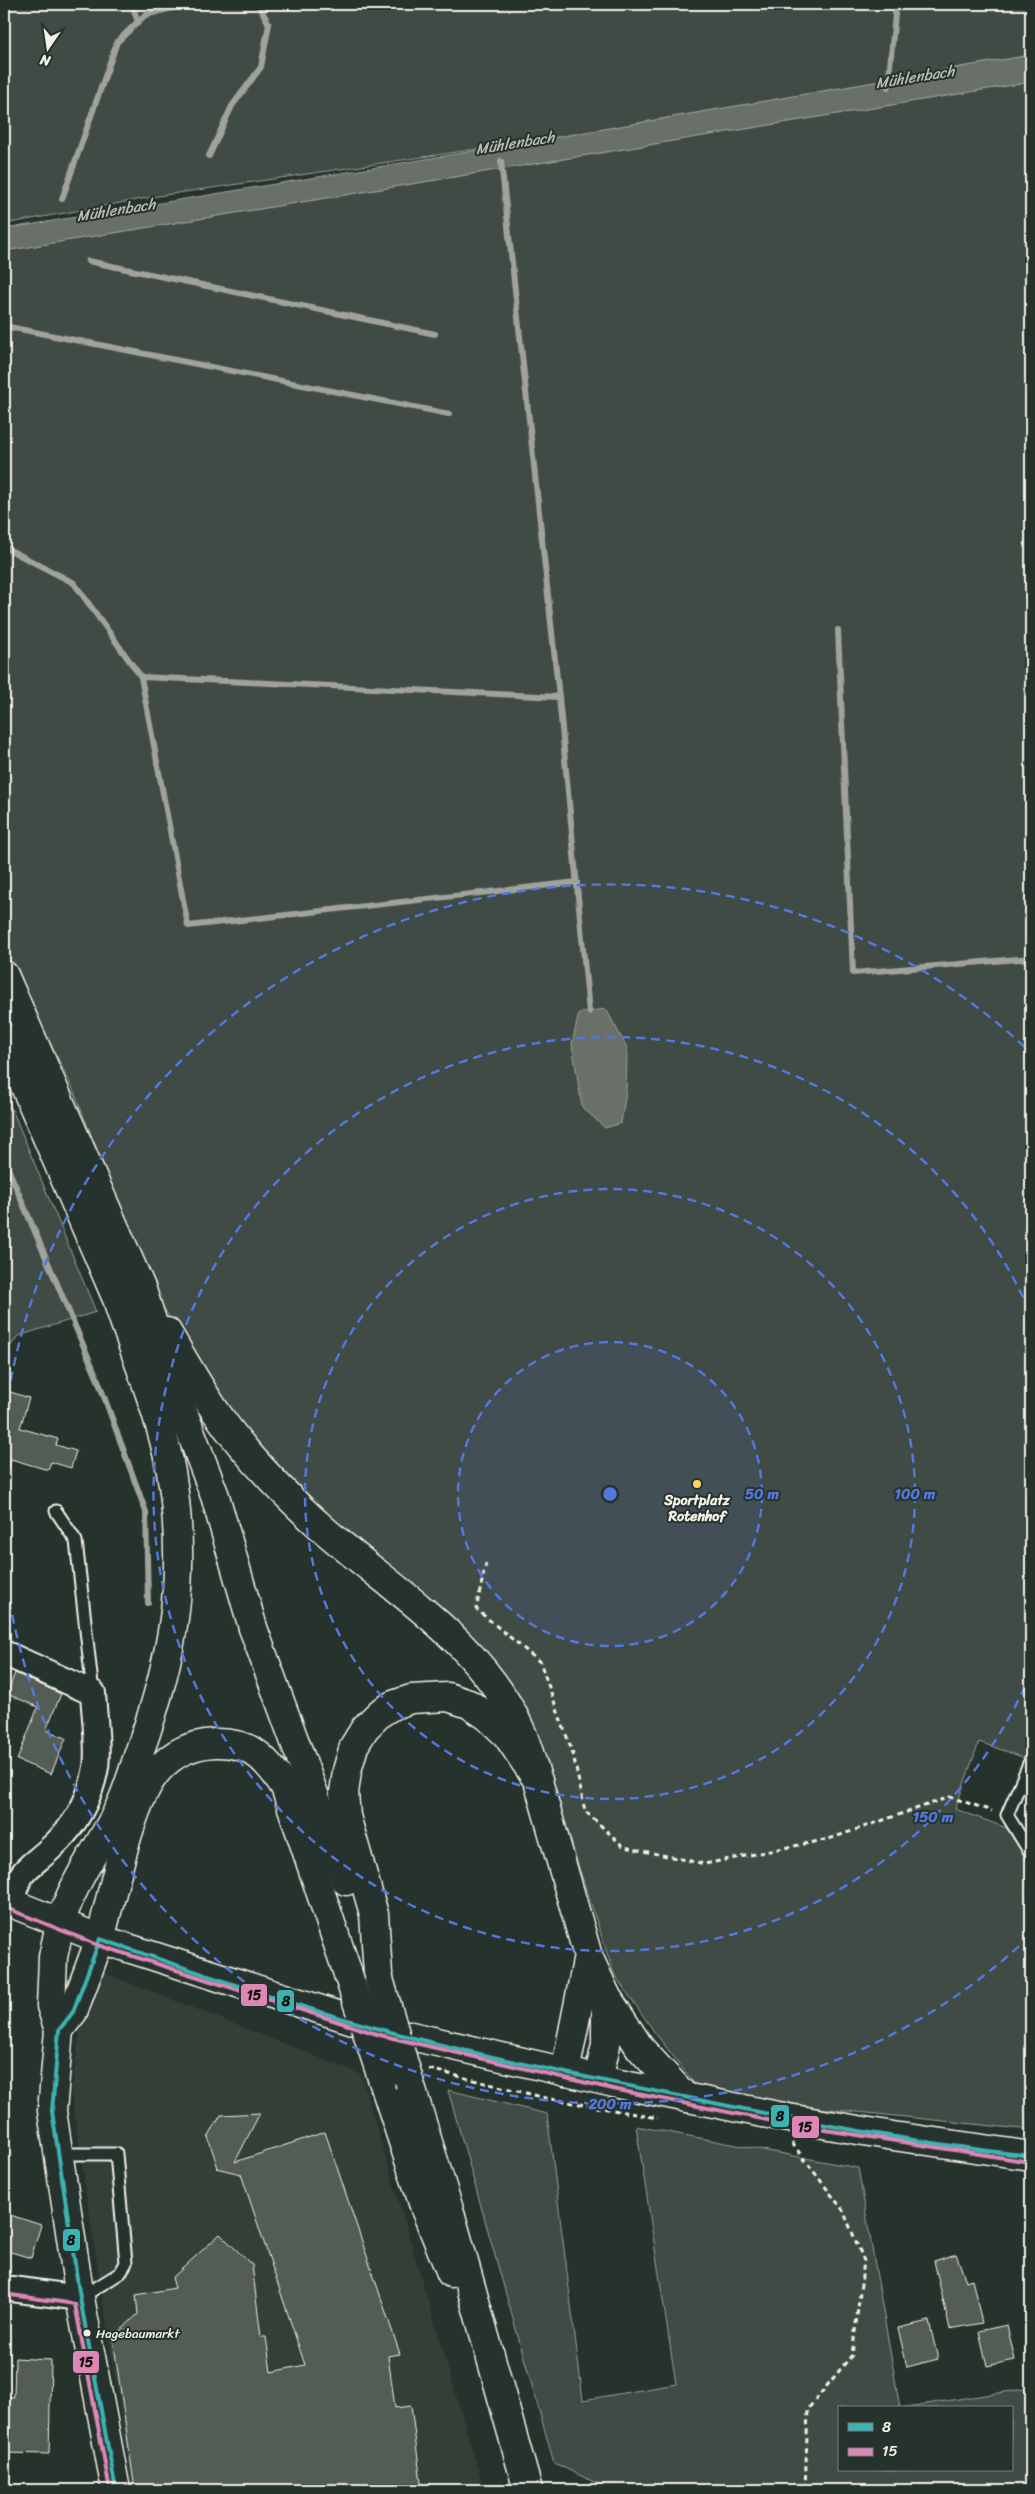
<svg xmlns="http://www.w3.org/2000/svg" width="1035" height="2494" viewBox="0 0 1035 2494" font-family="Sriracha,sans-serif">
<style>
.built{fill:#333f39}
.green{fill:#414b45;stroke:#9a9e96}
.water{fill:#676f68;stroke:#9fa39b}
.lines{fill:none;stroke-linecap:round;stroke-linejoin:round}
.stream{stroke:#9fa39b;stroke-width:6}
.building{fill:#525c55;stroke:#f4f1e8}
.service-casing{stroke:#f4f1e8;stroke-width:15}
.minor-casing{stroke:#f4f1e8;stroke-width:28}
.tertiary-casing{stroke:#f4f1e8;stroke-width:31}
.primary-casing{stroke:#f4f1e8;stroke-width:31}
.trunk-casing{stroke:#f4f1e8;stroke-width:31}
.path{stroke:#f4f1e8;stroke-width:3;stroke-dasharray:5 4;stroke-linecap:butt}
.service{stroke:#26332d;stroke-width:11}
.minor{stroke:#26332d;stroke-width:24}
.tertiary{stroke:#26332d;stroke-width:28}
.primary{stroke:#26332d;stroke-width:28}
.trunk{stroke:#26332d;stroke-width:28}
.primary-bridge-casing{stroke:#f4f1e8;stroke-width:31;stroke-linecap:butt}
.primary-bridge{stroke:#26332d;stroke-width:28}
.bus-1-casing{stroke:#26332d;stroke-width:8}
.bus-2-casing{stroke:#26332d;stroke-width:8}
.bus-1{stroke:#3cb3b3;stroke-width:4}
.bus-2{stroke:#dd87b6;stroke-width:4}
.ring{fill:none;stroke:#5377dc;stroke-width:2.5;stroke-dasharray:9 6}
.poi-dot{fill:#ffd166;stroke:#26332d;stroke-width:2}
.bus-dot{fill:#f4f1e8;stroke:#26332d;stroke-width:2}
.labels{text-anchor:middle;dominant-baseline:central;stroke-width:4;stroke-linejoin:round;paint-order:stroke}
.bus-label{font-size:13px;fill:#f4f1e8;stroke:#26332d;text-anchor:start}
.poi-label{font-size:14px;font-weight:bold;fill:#f4f1e8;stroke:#26332d}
.water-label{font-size:15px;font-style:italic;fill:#bcbdb5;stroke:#26332d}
.centre{fill:#5377dc;stroke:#26332d;stroke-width:2.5}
.ring-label{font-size:15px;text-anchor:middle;font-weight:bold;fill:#5377dc;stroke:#26332d;stroke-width:4;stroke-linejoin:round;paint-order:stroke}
.line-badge{stroke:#26332d;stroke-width:2}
.pale-badge-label{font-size:14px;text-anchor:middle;font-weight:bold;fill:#111}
</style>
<rect width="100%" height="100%" fill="#26332d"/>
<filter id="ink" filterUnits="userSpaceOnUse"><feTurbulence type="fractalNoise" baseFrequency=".02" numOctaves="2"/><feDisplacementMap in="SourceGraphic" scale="10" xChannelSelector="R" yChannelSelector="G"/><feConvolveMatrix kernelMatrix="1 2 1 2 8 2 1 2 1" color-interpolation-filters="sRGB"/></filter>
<g filter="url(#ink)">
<polygon class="built" points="89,1967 361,2074 484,2490 132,2490 71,2094"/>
<g class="green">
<polygon points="4,4 1031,4 1031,55 552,138 164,195 4,224"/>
<polygon points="1031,82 1031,1760 979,1742 955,1809 1031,1837 1031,2130 819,2108 698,2088 655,2033 614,1974 555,1795 532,1737 303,1499 221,1400 155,1294 72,1087 4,950 4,251"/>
<polygon points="4,1090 96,1312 18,1336 4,1355"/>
<polygon points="448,2090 547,2114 583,2400 676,2384 636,2126 858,2168 900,2408 839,2408 839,2470 1011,2470 1011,2408 900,2408 1031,2388 1031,2490 611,2490 554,2463"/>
</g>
<g class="water">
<polygon points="1031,55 1031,82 4,251 4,229 552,138"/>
<polygon points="606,1009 627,1048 626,1092 621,1123 605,1128 582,1107 572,1044 579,1013"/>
</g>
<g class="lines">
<g class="stream">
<polyline points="132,4 138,22"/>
<polyline points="888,87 896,4"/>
<polyline points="209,156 232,106 261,67 269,24 258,4"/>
<polyline points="501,161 559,697 589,1012"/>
<polyline points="62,199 117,42 145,15 188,4"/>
<polyline points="88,261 435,334"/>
<polyline points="4,326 449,414"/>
<polyline points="4,547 74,583 141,677 188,926 577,882"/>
<polyline points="838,630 853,973 1031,958"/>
<polyline points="141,677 559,697"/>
<polyline points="4,1159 98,1380 146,1512 148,1603"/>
</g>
</g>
<g class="building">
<polygon points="4,1390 29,1398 20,1428 58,1439 56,1445 76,1451 71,1468 51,1462 48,1470 11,1459 8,1470 4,1469"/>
<polygon points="15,1673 61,1694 46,1730 66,1738 51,1774 17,1760 38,1707 7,1694"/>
<polygon points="260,2113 235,2162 325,2132 400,2354 388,2356 395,2408 411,2406 422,2490 135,2490 113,2338 138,2314 136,2295 175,2288 172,2278 220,2234 252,2265 261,2337 266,2337 271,2372 305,2365 241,2174 216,2168 218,2168 208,2137 221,2115"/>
<polygon points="4,2213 41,2225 31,2258 4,2250"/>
<polygon points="956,2254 966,2281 972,2279 982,2323 950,2329 934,2261"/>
<polygon points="929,2321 938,2359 907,2367 898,2328"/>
<polygon points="1007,2325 1015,2360 987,2366 979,2331"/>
<polygon points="15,2358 51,2360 49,2454 4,2453 4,2396 14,2397"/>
</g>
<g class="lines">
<g class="service-casing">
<g id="service">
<polyline points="56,1511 76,1541 93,1693"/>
<polyline points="1031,1759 1007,1815 1031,1854"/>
<polyline points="59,2154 116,2154 126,2263 120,2273 80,2298"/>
</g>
</g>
<g class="minor-casing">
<g id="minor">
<path d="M4,1653L93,1693C94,1714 99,1747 96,1767C91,1797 76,1825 53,1846C28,1870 20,1866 11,1903"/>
<polyline points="4,2288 80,2298"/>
</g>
</g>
<g class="tertiary-casing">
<g id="tertiary">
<polyline points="60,1924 53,1957 51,2006 59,2030 52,2111 80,2298 116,2490"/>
<polyline points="59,2030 73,2012 100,1939"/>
</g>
</g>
<g class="primary-casing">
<g id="primary">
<polyline points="253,1628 346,1881"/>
<polyline points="4,1900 100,1939 381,2029 614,2083 788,2118 893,2136 1031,2156"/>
<path d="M100,1939C112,1897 130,1801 158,1770C173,1753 193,1744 215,1743C251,1742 266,1758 285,1787L348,1974"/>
<polyline points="378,1974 374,1914 346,1816 344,1793 347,1771 354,1746 365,1728 380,1713 393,1705 411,1699 448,1697 469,1704 487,1716 507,1735 538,1781 588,1956 606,1995 606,2045 598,2079"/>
<polyline points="607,1997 640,2048 686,2098"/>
<polyline points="565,2072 588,1956"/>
<polyline points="382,2078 425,2209 451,2273"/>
<polyline points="410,2084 451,2216 528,2490"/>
</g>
</g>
<g class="trunk-casing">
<g id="trunk">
<polyline points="4,975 142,1290 175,1391 215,1496 253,1628"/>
<polyline points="4,1038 127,1322"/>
<path d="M167,1332C183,1359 198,1386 216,1412C245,1454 283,1493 321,1527C391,1590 481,1640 521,1731C528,1746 532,1764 538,1781"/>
<path d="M60,1924C64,1912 68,1900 74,1889C87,1860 107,1835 120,1806C128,1789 133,1771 139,1753C174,1656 188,1575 171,1472C161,1416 137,1360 119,1306"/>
</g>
</g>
<g class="path">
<polyline points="486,1563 476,1609 540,1662 573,1754 585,1811 624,1847 705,1864 829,1839 950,1797 992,1811"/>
<polyline points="429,2069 546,2098 658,2118"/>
<polyline points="792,2143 843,2210 864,2261 852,2355 808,2409 805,2490"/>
</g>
<use href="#service" class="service"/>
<use href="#minor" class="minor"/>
<use href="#tertiary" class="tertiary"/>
<use href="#primary" class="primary"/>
<use href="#trunk" class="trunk"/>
<g class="primary-bridge-casing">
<g id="primary-bridge">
<polyline points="348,1974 382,2078"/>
<polyline points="379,1979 410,2084"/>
</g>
</g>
<use href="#primary-bridge" class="primary-bridge"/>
<g class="bus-1-casing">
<path id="bus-1" d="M116,2490L80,2298L52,2111L59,2030L73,2012L100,1939C193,1971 285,2003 379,2029C486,2058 595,2079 704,2101C812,2123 921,2144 1031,2156"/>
</g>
<g class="bus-2-casing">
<g id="bus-2">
<polyline points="4,1907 98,1945 380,2035 613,2089 787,2124 1030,2162"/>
<polyline points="4,2294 75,2304 110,2490"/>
</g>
</g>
<use href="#bus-1" class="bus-1"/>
<use href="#bus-2" class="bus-2"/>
</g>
</g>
<circle cx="610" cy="1494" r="152" fill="#5377dc" fill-opacity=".12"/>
<g class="ring">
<circle cx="610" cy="1494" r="152"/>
<circle cx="610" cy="1494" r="305"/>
<path d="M1031 1673A457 457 0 1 1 1031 1315"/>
<path d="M1030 1936A610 610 0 0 1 4 1563M4 1425A610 610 0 0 1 1030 1052"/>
</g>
<circle class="poi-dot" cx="697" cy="1484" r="5"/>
<circle class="bus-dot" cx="87" cy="2333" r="4.5"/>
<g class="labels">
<g class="bus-label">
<text x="96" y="2333">Hagebaumarkt</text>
</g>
<g class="poi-label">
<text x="697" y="1500">Sportplatz<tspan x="697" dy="16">Rotenhof</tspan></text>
</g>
<g class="water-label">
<text transform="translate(915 77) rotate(-9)">Mühlenbach</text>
<text transform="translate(515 143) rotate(-9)">Mühlenbach</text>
<text transform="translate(116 210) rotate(-9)">Mühlenbach</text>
</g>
</g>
<circle cx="610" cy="1494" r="8" class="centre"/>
<g class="ring-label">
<text x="762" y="1499">50 m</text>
<text x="915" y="1499">100 m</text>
<text x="933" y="1822">150 m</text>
<text x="610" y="2109">200 m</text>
</g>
<g class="line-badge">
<rect x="240" y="1983" width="28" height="24" rx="5" fill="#dd87b6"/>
<rect x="276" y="1989" width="19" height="24" rx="5" fill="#3cb3b3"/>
<rect x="770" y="2104" width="20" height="24" rx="5" fill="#3cb3b3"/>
<rect x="791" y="2115" width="29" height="24" rx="5" fill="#dd87b6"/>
<rect x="62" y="2228" width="19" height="24" rx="5" fill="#3cb3b3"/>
<rect x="72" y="2350" width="28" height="24" rx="5" fill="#dd87b6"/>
</g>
<g class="pale-badge-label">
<text x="254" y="2000">15</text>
<text x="286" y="2006">8</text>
<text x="780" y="2121">8</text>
<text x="805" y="2132">15</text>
<text x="71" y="2245">8</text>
<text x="86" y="2367">15</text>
</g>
<rect width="1035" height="2494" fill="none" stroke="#26332d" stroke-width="20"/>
<rect x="10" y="10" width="1015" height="2474" fill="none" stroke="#f4f1e8" stroke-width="2" filter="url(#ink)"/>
<rect x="838" y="2406" width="175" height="65" fill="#26332d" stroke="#787f78"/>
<rect x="848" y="2423" width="25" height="8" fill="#3cb3b3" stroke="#787f78"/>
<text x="882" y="2432" font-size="15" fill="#f4f1e8">8</text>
<rect x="848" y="2448" width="25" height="8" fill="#dd87b6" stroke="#787f78"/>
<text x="882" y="2456" font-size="15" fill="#f4f1e8">15</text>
<g transform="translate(48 48) rotate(193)" stroke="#26332d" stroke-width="4" paint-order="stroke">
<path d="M0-4L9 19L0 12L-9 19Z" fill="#f4f1e8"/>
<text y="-8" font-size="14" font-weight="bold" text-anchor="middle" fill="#f4f1e8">N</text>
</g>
</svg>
